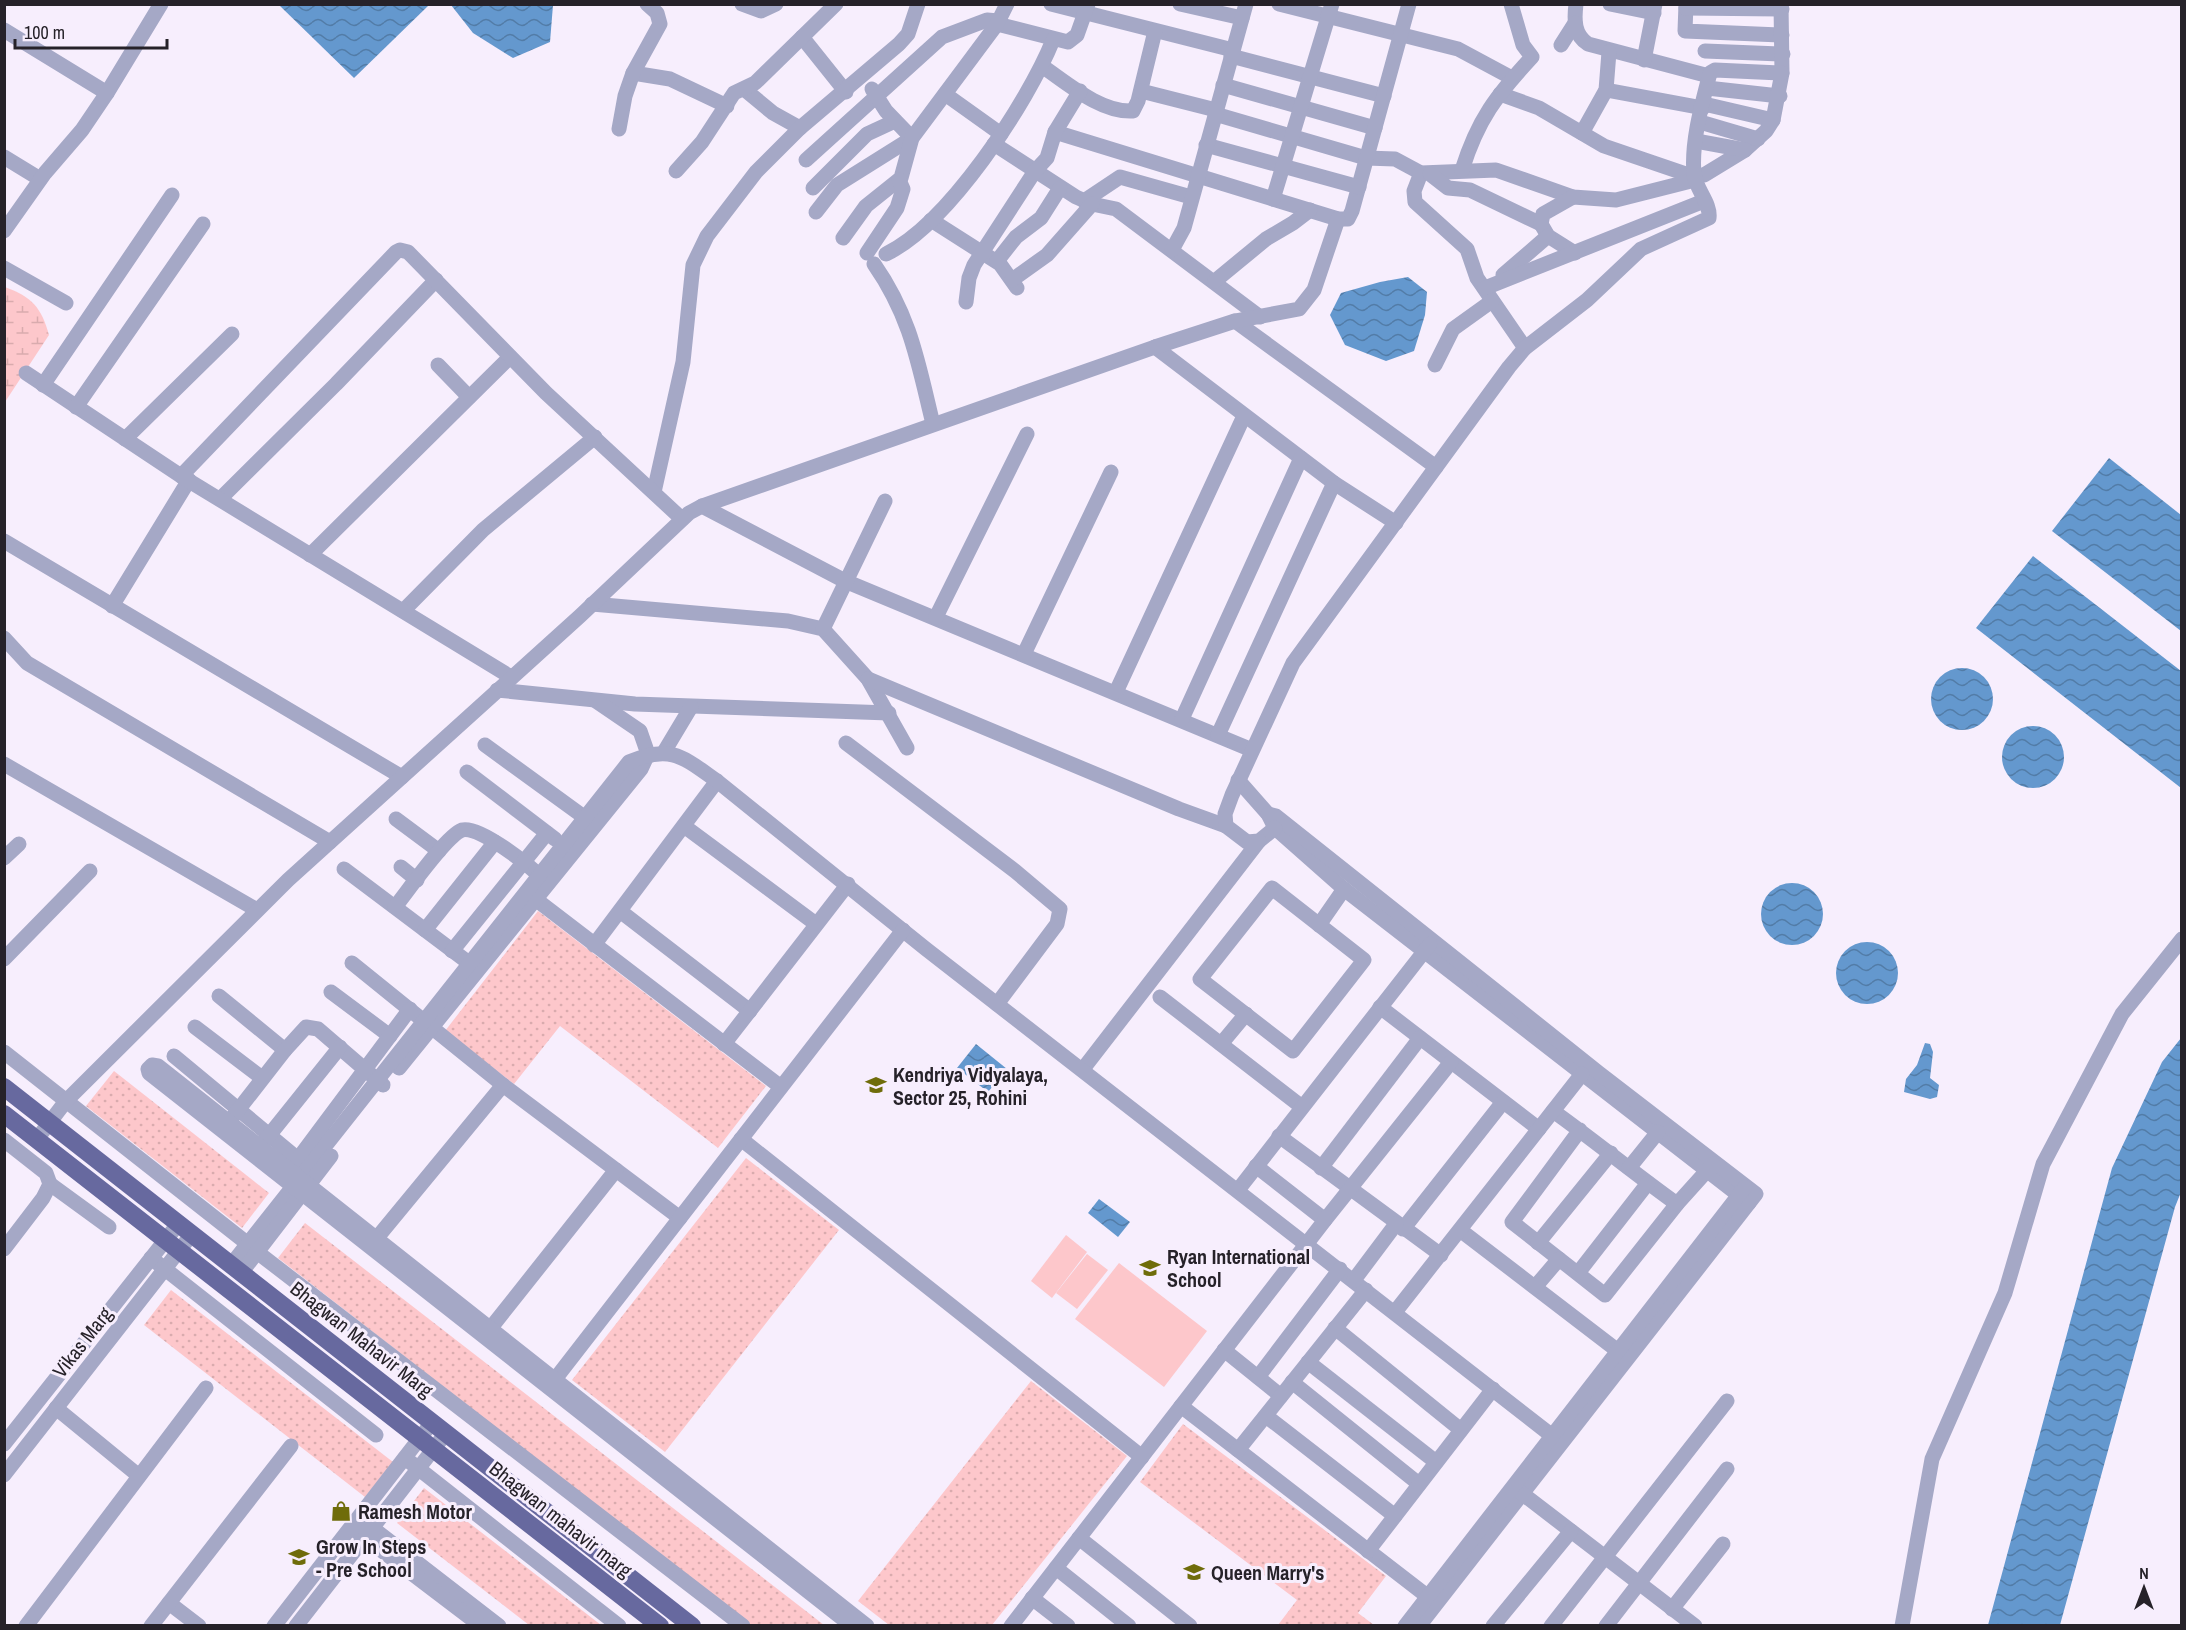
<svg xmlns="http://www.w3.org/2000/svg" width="2186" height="1630" viewBox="0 0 2186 1630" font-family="'Archivo Narrow',sans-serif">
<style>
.grass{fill:#fdc7cb}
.wetland{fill:url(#wetland-marsh)}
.park{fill:url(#park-dots)}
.water{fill:url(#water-waves)}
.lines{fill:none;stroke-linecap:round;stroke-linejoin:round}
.minor{stroke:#a5a8c6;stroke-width:15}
.major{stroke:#67699f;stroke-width:18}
.labels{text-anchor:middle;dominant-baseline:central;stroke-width:6;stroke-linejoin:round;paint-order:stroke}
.poi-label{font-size:20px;font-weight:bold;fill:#262229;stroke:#f7eefd;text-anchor:start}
.street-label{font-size:20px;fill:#262229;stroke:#f7eefd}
</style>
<defs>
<pattern id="wetland-marsh" width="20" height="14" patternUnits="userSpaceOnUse" patternTransform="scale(1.5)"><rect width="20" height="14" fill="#fdc7cb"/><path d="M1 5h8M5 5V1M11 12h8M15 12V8" fill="none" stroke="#d9abae"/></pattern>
<pattern id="park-dots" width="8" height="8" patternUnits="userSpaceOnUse" patternTransform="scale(1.5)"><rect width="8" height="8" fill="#fdc7cb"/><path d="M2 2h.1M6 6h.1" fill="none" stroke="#d9abae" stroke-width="1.8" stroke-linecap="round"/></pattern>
<pattern id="water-waves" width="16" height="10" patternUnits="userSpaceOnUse" patternTransform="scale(1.5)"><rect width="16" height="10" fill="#6498ce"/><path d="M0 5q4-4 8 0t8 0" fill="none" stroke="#527ca7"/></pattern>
</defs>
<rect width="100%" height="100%" fill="#f7eefd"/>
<g class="grass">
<polygon points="1066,1235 1087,1252 1052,1298 1031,1281"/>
<polygon points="1087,1254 1108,1270 1077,1309 1056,1293"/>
<polygon points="1119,1263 1207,1331 1164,1387 1075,1319"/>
</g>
<path class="wetland" d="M5,287C32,297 41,307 49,335L5,402Z"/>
<g class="park">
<polygon points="538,911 766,1086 718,1148 560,1026 514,1084 445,1031"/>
<polygon points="114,1071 269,1193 242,1228 86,1106"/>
<polygon points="746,1158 839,1230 665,1452 572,1380"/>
<polygon points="305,1223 824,1625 749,1625 278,1258"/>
<polygon points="171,1290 393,1462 365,1497 144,1325"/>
<polygon points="1031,1381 1127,1456 992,1625 889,1625 858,1601"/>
<polygon points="1183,1424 1386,1576 1358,1613 1374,1625 1278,1625 1297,1600 1140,1482"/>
<polygon points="424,1488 601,1625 529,1625 397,1523"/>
</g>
<g class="water">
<polygon points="279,5 429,5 354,78"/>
<polygon points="451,5 553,5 550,42 513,58 473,33"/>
<polygon points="1408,277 1427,292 1425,315 1414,351 1386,361 1345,345 1330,315 1341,293 1380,282"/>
<polygon points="2109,458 2181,515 2181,631 2052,531"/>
<polygon points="2033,556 2181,671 2181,788 1976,628"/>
<circle cx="1962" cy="699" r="31"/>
<circle cx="2033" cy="757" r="31"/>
<circle cx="1792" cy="914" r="31"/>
<circle cx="1867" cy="973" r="31"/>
<polygon points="2181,1038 2181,1192 2175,1207 2060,1625 1988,1625 2112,1168 2162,1062"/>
<polygon points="1925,1043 1930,1044 1933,1052 1930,1078 1939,1085 1937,1097 1930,1099 1904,1092 1906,1079 1917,1065"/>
<polygon points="976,1044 1007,1069 988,1092 957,1068"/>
<polygon points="1099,1199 1130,1222 1118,1237 1088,1213"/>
</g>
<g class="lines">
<g class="minor">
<polyline points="742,4 761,11 776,4"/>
<polyline points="1051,4 1233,50"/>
<polyline points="1180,4 1242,18"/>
<polyline points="1279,4 1458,49 1512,78"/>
<path d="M1576,4C1574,20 1574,35 1588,44L1709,76"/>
<polyline points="1610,4 1654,13"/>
<polyline points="1686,4 1685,31 1782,35"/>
<polyline points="1686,8 1782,9"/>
<polyline points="997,24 1068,42 1077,35 1088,4"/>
<polyline points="4,30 107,93"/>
<polyline points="802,37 846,92"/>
<polyline points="1561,45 1575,23"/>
<polyline points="1705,51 1783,54"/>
<polyline points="1231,56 1384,96"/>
<polyline points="1644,60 1655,4"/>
<path d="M1042,66C1067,83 1101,113 1133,111L1138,101L1155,31"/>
<polyline points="633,73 670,79 727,106"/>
<polyline points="1223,85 1375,128"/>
<polyline points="1707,88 1780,96"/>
<polyline points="744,89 773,113 800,128"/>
<polyline points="1606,90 1703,108"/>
<polyline points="1141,91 1216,110"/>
<polyline points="945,94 1001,134"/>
<polyline points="1500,94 1539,108 1604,146 1689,175 1704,175 1745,150 1766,131 1773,120 1782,73 1781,4"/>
<polyline points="1704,104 1773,120"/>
<polyline points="1215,114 1366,158 1395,159 1421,173 1496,170 1573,197 1616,200 1695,180"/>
<polyline points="1700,122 1758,139"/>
<polyline points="619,129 625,96 633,73 660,24 657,13 647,4"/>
<polyline points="1055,132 1338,219 1348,219 1352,211 1409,4"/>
<polyline points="1582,133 1606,90 1609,52"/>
<polyline points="1696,141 1745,150"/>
<polyline points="994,144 1076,197 1092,204 1116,209 1260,317"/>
<polyline points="1206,145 1359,187"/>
<polyline points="4,157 40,179"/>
<polyline points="806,160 942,37 987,20 998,21"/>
<path d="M1462,170C1478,119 1496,96 1532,57L1523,45L1511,4"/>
<polyline points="676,171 702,142 734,93 755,83 836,4"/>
<polyline points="1421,173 1414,191 1415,202 1467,249 1477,278 1525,348"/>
<polyline points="1430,174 1448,188 1470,190 1541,224"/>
<polyline points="813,188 867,134 895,121"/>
<polyline points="1573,197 1543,214 1541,224 1548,236 1575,253"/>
<polyline points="1273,199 1332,4"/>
<polyline points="1084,201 1120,177 1191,197"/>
<polyline points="816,212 837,185 912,138 886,111 872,89"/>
<polyline points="931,220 1000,264 1017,288"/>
<polyline points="4,231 45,173 82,130 107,93 161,4"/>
<polyline points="843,238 866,206 901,178 912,138 997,24 1007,4"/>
<polyline points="1172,250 1184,228 1246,4"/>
<polyline points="867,253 897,208 903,189 899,180"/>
<path d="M886,254C948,224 1027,104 1053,40"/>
<polyline points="997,261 1016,237 1041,218 1060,188"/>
<path d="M874,264C911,317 918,363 933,424"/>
<polyline points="4,268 66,303"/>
<polyline points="1503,275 1548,236"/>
<polyline points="1012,280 1047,255 1092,204"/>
<polyline points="1215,281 1266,239 1293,223 1310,210"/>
<polyline points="1485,288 1704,201"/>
<polyline points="966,302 969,278 974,265 1035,171 1047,158 1055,132 1080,91"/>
<polyline points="1235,321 1436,467"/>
<polyline points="1155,347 1334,483 1396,523"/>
<polyline points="438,365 469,397"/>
<polyline points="1435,365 1453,329 1492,301"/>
<polyline points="26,373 181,476"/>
<polyline points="43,385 172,195"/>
<polyline points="76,407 203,224"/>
<polyline points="125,439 232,334"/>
<polyline points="654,492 683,362 693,265 707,236 756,172 800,128 899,44 908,34 918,4"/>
<polyline points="220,499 336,384 436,280"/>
<polyline points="702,506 845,581 1252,750"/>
<polyline points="4,541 402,777"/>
<polyline points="310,555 510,357"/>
<polyline points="592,604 788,621 823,629 868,679 907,748"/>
<polyline points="112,606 189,480"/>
<polyline points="403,611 483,530 595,437"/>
<polyline points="936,617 1027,434"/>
<polyline points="823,629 885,501"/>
<polyline points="4,638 27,663 330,842"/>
<polyline points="1024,654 1111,472"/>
<polyline points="511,677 181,476 396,252 400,250 408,252 546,393 682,519"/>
<polyline points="868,679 1179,809 1226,826"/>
<polyline points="497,690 635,704 889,713"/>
<polyline points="1116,692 1244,416"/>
<polyline points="1182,719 1301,458"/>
<polyline points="1218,735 1334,483"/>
<polyline points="846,743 1015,871 1060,909 1057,924 997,1004"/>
<polyline points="485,745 584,817"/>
<polyline points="664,752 691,707"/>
<polyline points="4,764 257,910"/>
<polyline points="467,772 555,839"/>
<polyline points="1238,780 1268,814 1275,828 1344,889 1749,1203"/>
<polyline points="1268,814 1276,816 1599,1073 1756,1194 1419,1626"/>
<polyline points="396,819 439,851"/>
<polyline points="684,826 816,924"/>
<path d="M1275,828L1259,841L1247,842L1226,826L1225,814L1232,795L1293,663L1509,367L1525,348L1587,300L1641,249L1709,218C1711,203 1696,190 1694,174C1691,142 1702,104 1710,73L1715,70L1782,73"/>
<polyline points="4,858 19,844"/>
<polyline points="401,867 417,880"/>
<polyline points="344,869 469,963"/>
<polygon points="1272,888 1364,960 1293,1051 1200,979"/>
<polyline points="534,898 781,1087"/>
<path d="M395,907C408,891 446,836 462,830C480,825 531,867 544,880"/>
<polyline points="620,911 750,1011"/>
<polyline points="1319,925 1344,889"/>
<polyline points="425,930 495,842"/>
<polyline points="594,945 717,781"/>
<polyline points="452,951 547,833"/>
<polyline points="4,959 90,871"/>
<polyline points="352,963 503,1085 680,1218"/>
<polyline points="331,992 390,1036"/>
<polyline points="219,996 285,1050"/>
<polyline points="1160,997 1302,1107"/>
<polyline points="1380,1007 1539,1129"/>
<polyline points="195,1027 262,1078"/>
<polyline points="724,1044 848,884"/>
<polyline points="1221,1044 1246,1014"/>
<polyline points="4,1052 248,1244"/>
<polyline points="174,1056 298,1159"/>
<polyline points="399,1068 641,769 648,754 640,731 596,701"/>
<polyline points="1083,1069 1259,841"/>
<path d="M1553,1111C1595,1141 1635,1174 1677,1204L1605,1295L1512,1222L1580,1130"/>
<polyline points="228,1123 285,1050 306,1027 318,1029 383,1085"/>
<polyline points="1279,1136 1441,1255"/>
<polyline points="37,1139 66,1101 288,880 580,616 689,513 702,506 1155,347 1235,321 1299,309 1314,290 1338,219"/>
<polyline points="741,1139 1142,1457"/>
<polyline points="4,1140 46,1173 50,1184 43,1198 4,1249"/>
<polyline points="263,1143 340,1047"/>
<polyline points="1256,1166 1325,1220"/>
<polyline points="1321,1168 1420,1038"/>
<polyline points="1629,1168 1658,1132"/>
<polyline points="289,1171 410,1009"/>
<polyline points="50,1184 109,1227"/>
<polyline points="1238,1190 1430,944"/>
<polyline points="1677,1204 1713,1164"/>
<polyline points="1403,1229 1503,1102"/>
<polyline points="1460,1230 1618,1351"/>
<polyline points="376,1239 503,1085"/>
<polyline points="1538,1243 1611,1153"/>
<polyline points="257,1252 743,1626"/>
<polyline points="151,1258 376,1435"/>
<path d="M231,1265L629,762C671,744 683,757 717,781L926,949L1551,1435"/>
<polyline points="241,1273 331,1156"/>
<polyline points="1578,1273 1648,1183"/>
<polyline points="1354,1280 1396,1224"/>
<polyline points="1535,1287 1559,1259"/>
<polyline points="1395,1312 1582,1074"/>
<polyline points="1335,1328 1461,1430"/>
<polyline points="490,1329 616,1170"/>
<polyline points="1224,1350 1281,1396"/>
<polyline points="1308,1362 1436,1462"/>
<polyline points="1258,1377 1340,1269"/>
<polyline points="1292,1382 1419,1484"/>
<polyline points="549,1387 903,930"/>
<polyline points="1181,1406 1427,1596"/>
<polyline points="56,1408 139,1476"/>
<polyline points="1266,1416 1395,1516"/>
<polyline points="4,1444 179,1223"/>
<polyline points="1238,1450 1366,1290"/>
<polyline points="405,1458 619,1626"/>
<polyline points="4,1475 192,1234"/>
<polyline points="1515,1488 1695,1626"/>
<polyline points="366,1523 499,1626"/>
<polyline points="356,1531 481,1626"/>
<polyline points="1079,1538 1190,1626"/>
<polyline points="1368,1551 1493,1389"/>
<polyline points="1056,1568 1129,1626"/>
<polyline points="1032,1598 1068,1626"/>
<polyline points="169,1603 199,1626"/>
<polyline points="1672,1609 1723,1544"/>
<polyline points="26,1626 206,1388"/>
<polyline points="151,1626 291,1446"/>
<polyline points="274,1626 427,1429"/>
<polyline points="296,1626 446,1433"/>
<polyline points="852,1626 149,1073 148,1069 152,1065 158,1066 867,1626"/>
<polyline points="1011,1626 1325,1220 1451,1062"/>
<polyline points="1405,1626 1745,1187"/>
<polyline points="1493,1626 1571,1531"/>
<polyline points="1551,1626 1727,1401"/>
<polyline points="1606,1626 1727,1469"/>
<polyline points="1902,1626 1932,1459 2005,1293 2043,1164 2122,1014 2182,939"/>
</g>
<g class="major">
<polyline points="4,1087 692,1626"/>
<polyline points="4,1114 660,1626"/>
</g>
</g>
<defs>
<g id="school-bare" transform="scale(1.62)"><path d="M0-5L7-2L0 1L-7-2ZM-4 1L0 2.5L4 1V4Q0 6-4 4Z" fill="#6f6c0a" stroke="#f7eefd" stroke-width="2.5" paint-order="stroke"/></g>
<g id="shop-bare" transform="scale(1.62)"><path d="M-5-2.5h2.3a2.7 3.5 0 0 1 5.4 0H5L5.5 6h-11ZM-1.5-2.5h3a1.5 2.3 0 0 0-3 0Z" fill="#6f6c0a" stroke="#f7eefd" stroke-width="2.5" paint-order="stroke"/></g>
</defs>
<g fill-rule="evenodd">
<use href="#school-bare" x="876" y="1085"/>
<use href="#school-bare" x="1150" y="1268"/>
<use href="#shop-bare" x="341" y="1511"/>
<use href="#school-bare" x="299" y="1557"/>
<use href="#school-bare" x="1194" y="1572"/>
</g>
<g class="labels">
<g class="poi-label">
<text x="893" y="1074">Kendriya Vidyalaya,<tspan x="893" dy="23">Sector 25, Rohini</tspan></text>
<text x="1167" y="1256">Ryan International<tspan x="1167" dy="23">School</tspan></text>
<text x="358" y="1511">Ramesh Motor</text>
<text x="316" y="1546">Grow In Steps<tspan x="316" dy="23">- Pre School</tspan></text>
<text x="1211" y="1572">Queen Marry's</text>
</g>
<g class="street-label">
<text transform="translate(362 1339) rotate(38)">Bhagwan Mahavir Marg</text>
<text transform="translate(82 1342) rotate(-52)">Vikas Marg</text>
<text transform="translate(561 1519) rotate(38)">Bhagwan mahavir marg</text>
</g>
</g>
<rect width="2186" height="1630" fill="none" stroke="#262229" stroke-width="12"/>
<g transform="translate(2144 1588)" stroke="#f7eefd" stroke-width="4.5" paint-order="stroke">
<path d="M0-4.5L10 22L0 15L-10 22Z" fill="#262229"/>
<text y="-9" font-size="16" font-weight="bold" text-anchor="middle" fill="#262229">N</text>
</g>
<path d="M15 39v9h152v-9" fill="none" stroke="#262229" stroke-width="3"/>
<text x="24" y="39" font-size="18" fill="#262229" stroke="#f7eefd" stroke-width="4.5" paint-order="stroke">100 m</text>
</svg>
